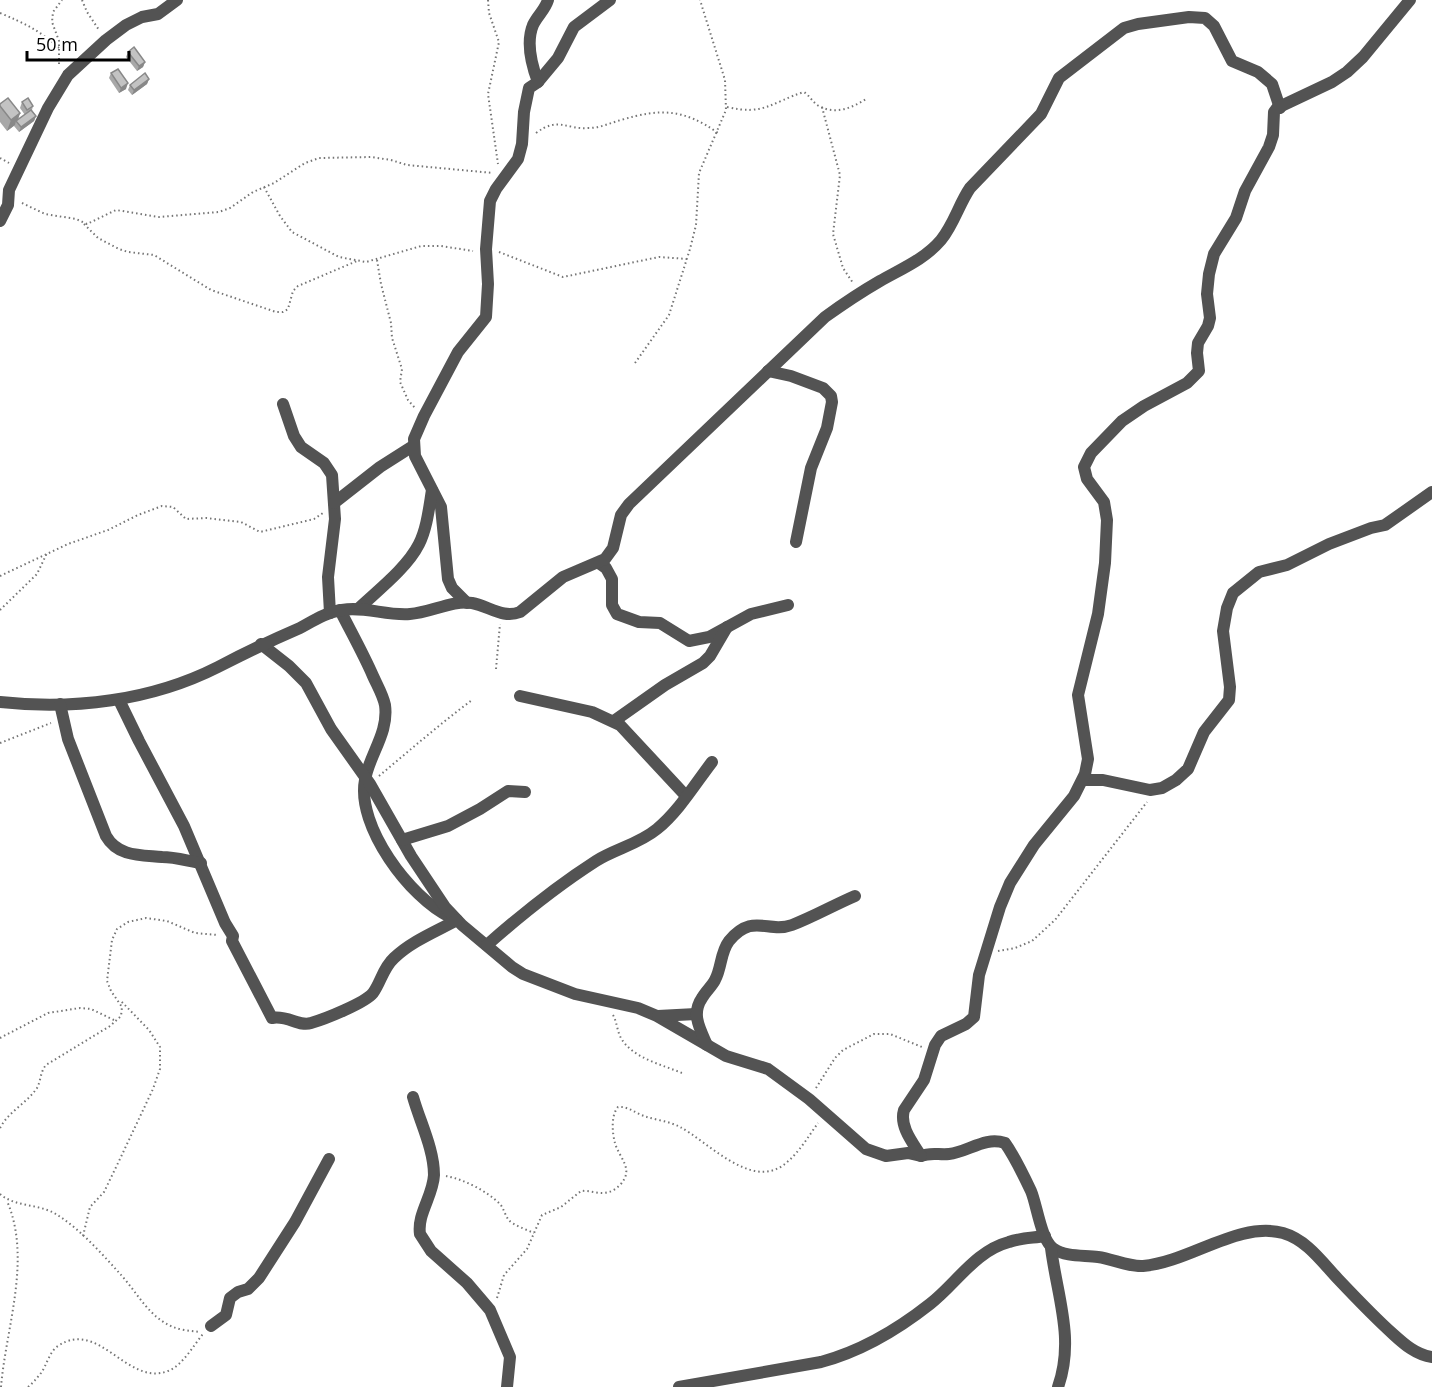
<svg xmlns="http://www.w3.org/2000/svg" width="1432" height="1387" viewBox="0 0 1432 1387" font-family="'Open Sans',sans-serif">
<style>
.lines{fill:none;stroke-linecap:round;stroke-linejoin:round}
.path{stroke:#757575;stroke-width:2;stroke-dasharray:1.5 3;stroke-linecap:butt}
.street{stroke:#535353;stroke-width:12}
.wall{fill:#a8a8a8}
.shaded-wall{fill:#888}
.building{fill:#c3c3c3;stroke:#888;stroke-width:1.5}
</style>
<rect width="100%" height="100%" fill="#fff"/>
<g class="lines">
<g class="path">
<polyline points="82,0 87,12 99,30"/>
<polyline points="488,0 489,13 499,42 488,94 498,164"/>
<path d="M0,13C24,23 39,30 59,48"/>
<polyline points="59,64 59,41 52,22 53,12 62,0"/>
<path d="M727,107C764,116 772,102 804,92C810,96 813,103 819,106C835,115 852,108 866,99"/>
<polyline points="822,107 840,175 833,234 843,268 853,283"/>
<path d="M536,133C559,116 566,130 589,128C600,128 610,123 621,120C661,108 684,109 718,133"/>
<polyline points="0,158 9,163"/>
<polyline points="264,187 280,216 292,232 339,257 366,262 421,246 441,246 473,251"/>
<polyline points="22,203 45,214 76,219 87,224 116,210 159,217 219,212 230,208 253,192 274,183 305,163 319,158 371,157 391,160 407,165 493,173"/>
<polyline points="84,224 98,238 119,249 128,252 154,255 211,290 276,312 283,312 288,309 293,291 298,286 357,261"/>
<polyline points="499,252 563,277 659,257 687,259"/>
<polyline points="377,260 381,284 391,323 392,338 402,369 400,382 408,400 415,408"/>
<polyline points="635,363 669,315 690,249 696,225 699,173 726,110 725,80 700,0"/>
<polyline points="0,576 68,544 108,530 138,515 162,506 173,507 186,519 206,518 241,522 260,532 314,519 323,513"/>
<polyline points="0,610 37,574 47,553"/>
<polyline points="496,669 500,624"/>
<polyline points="0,743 51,723"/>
<path d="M379,776C410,750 440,724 472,700"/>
<polyline points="998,951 1015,948 1032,941 1055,920 1147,802"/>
<path d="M613,1015C617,1022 617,1031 621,1038C632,1058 663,1065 682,1073"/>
<polyline points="0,1038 48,1013 80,1008 91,1009 116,1021"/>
<polyline points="816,1088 835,1058 843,1050 874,1034 890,1034 922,1047"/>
<path d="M0,1128C9,1111 27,1103 37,1088C41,1081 40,1072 46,1065L110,1026L121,1016L122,1007L111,991L107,981L112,940L117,929L128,922L146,918L167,921L195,933L218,935"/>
<path d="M446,1176C463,1179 487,1191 500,1204C505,1210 505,1218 512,1223C519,1227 527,1230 534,1233"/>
<path d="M0,1194C16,1208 41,1203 59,1216C82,1231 103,1255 122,1276C138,1294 149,1317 173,1327C181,1330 191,1331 200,1332"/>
<polyline points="83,1236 90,1207 104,1192 119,1161 153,1089 160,1069 160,1047 149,1030 120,1000"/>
<path d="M497,1298L504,1275L527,1249L542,1215L561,1207L581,1191C590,1190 600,1195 609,1192C613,1191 617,1188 620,1185C635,1169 619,1158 615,1143C612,1132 611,1115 618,1107C628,1106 635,1113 644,1116C655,1120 669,1121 680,1127C707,1141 749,1188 782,1166C797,1156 808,1137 818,1123"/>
<path d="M1,1387C6,1327 32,1259 7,1201"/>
<path d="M28,1387C33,1383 37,1378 41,1373C47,1365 49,1352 58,1346C99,1318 127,1387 168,1371C183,1365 193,1346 203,1334"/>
</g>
<g class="street">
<polyline points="538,82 558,58 574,27 610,0"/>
<polyline points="0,221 8,205 9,190 48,108 68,75 106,40 126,25 142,17 158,14 177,0"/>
<polyline points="768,371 791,376 823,388 831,396 832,402 827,428 811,468 796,542"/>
<polyline points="283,404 294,436 301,447 324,463 332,475 335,519 328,577 330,613"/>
<polyline points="334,503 380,467 413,446"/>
<polyline points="599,563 606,568 612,579 612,605 617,614 639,622 660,623 689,641 709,637 751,614 788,605"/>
<path d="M467,603L452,588L448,579L441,507L415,456L414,439L424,416L458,352L486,317L488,284L486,249L490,201L496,189L518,159L522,144L524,112L529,88L538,82C532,66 526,42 533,25C537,16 545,10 548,0"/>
<path d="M358,609C377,591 407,568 419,544C427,528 429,508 432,490"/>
<path d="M340,610C351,632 363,653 373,676C377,685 383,695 385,705C389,733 369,755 365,780C356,826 410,898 450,917"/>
<path d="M261,644L289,666L306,683L331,729L370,784L411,856L445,907L462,925L512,967L523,974L575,994L638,1008L657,1016L726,1056L768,1069L809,1099L866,1149L886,1156L908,1153L921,1156C930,1152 939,1155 949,1154C968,1152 985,1136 1005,1143C1015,1157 1023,1174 1031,1191C1037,1205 1041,1241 1054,1249C1066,1257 1084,1255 1098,1257C1113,1259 1129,1267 1143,1266C1190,1262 1238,1221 1283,1233C1307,1240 1322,1262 1338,1279C1356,1298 1374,1317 1393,1334C1404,1344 1416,1355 1432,1357"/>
<polyline points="520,696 592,712 620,725 686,796"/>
<path d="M119,700L139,741L184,826L225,923L233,936L232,941L272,1018C288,1015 299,1027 311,1023C325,1019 365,1003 373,993C381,982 383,968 394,958C412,941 435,932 457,920"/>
<path d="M0,702C73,710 151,701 218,667C245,653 272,640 300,628C313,621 327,612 342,610C364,606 387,616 410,614C430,613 452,600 472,603C489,606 503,619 520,612L563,577L605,559L613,548L621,515L629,504L825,317C843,304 861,292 880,281C901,269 925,259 941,240C954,224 959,204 970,188L1041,114L1059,78L1124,28L1138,24L1189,17L1205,18L1214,26L1232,61L1258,72L1272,84L1280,108"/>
<path d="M60,704L68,739L106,836C118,857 141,855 162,857C175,857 188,861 201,863"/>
<polyline points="614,721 665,685 703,663 710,656 727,627"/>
<polyline points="1083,780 1103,780 1150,790 1162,788 1176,780 1188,769 1204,732 1229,700 1230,687 1223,631 1227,608 1233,593 1259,572 1287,565 1329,544 1371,528 1385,525 1432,492"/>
<polyline points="402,840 448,826 480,809 508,791 525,792"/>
<path d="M487,945C521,915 557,886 596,861C615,849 639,844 657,829C679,811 695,784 712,762"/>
<polyline points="658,1016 696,1014"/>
<path d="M707,1045C700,1029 691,1014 702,998C706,991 712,986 715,980C722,967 720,953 729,941C753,912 768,934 792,925C813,917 834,905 855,896"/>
<path d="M413,1097C420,1122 434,1149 434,1175C433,1196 417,1214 420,1234L431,1251L467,1283L490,1310L510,1357L507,1387"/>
<path d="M921,1156C913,1143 899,1126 904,1110L924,1080L935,1045L941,1036L966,1024L974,1017L979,975L1000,907L1010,883L1034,845L1074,796L1085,774L1088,759L1078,695L1098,614L1105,563L1107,520L1104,502L1087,479L1084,467L1091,453L1122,421L1144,406L1187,383L1199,371L1197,353L1198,343L1208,326L1210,318L1207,294L1209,274L1214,254L1236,218L1245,191L1269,147L1273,135L1274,112L1277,108L1332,82L1347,72L1363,57L1410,0"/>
<path d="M1051,1248C1057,1296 1075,1339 1058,1387"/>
<polyline points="211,1326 226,1315 230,1298 238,1292 248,1289 259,1278 295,1222 329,1159"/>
<path d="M679,1387L821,1362C862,1351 897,1330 930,1304C956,1284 975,1251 1009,1242C1020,1238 1033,1238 1045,1236"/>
</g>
</g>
<g class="wall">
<polygon points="128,52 145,62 143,67 137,71 126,57"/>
<polygon points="111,73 126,89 119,93 109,78"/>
<polygon points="149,79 147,84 132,95 128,90 130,85"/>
<polygon points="22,102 33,106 32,110 36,116 34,121 19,132 14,126 15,125 7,131 0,122 0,104 20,113 18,120 25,115 20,108"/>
</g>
<g class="shaded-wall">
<polygon points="145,62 143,67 137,71 139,66"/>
<polygon points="149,79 147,84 132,95 134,90"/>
<polygon points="128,83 126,89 119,93 121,88"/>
<polygon points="20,113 17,122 16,121 15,125 7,131 11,120"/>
<polygon points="36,116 34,121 19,132 21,127"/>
</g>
<g class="building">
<polygon points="134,47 145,62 139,66 128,52"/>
<polygon points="118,69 128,83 121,88 111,73"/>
<polygon points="145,73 149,79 134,90 130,85"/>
<polygon points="8,98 20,113 11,120 0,106 0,104"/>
<polygon points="28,98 33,106 27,110 22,102"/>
<polygon points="31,110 36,116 21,127 16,121"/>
</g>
<path d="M27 51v9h102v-9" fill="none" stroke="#000000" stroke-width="3"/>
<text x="36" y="51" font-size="18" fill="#000000" stroke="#ffffff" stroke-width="4.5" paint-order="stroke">50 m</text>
</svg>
